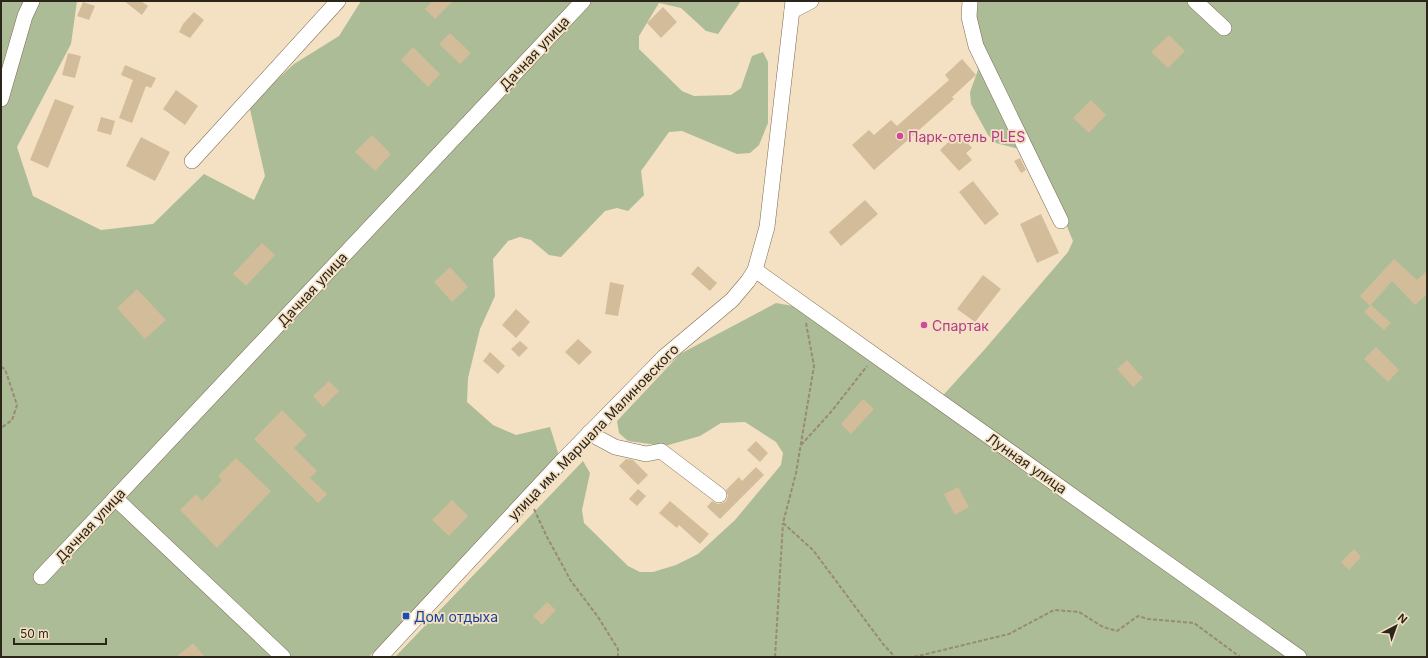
<svg xmlns="http://www.w3.org/2000/svg" width="1428" height="658" viewBox="0 0 1428 658" font-family="Inter,sans-serif">
<style>
.forest{fill:#abbc97}
.building{fill:#d3bc99}
.lines{fill:none;stroke-linecap:round;stroke-linejoin:round}
.minor-casing{stroke:#7d6c52;stroke-width:16}
.path{stroke:#988a76;stroke-width:2;stroke-dasharray:4 2;stroke-linecap:butt}
.minor{stroke:#fff;stroke-width:15}
.hotel-dot{fill:#d1479c;stroke:#f4e1c4;stroke-width:1.5}
.transit-dot{fill:#1a4fb4;stroke:#f4e1c4;stroke-width:1.5}
.labels{text-anchor:middle;dominant-baseline:central;stroke-width:3.5;stroke-linejoin:round;paint-order:stroke}
.street-label{font-size:14px;fill:#2c251a;stroke:#f4e1c4}
.hotel-label{font-size:14px;fill:#b23c85;stroke:#f4e1c4;text-anchor:start}
.transit-label{font-size:14px;fill:#164399;stroke:#f4e1c4;text-anchor:start}
</style>
<rect width="100%" height="100%" fill="#f4e1c4"/>
<g class="forest">
<polygon points="1,1 77,1 71,44 17,147 33,196 101,230 153,224 204,174 254,200 265,176 249,105 294,64 339,36 361,1 741,1 718,34 706,31 681,8 659,3 639,36 639,49 682,91 694,96 731,95 741,88 752,56 763,52 768,62 768,123 759,145 750,153 737,154 682,131 669,132 641,171 644,195 628,211 617,208 605,211 561,257 549,255 531,240 520,237 508,241 493,259 495,296 480,329 468,378 467,402 493,425 516,435 550,427 560,459 369,657 1,657"/>
<polygon points="973,1 1427,1 1427,657 395,657 583,461 590,473 582,510 584,523 628,566 640,572 653,572 676,565 698,554 735,520 781,465 783,453 776,442 745,422 721,423 700,436 665,446 628,441 619,433 617,421 680,354 776,303 804,308 937,402 985,349 1068,252 1073,241 1039,159 1030,152 996,143 988,135 971,104 970,92 978,70 967,25"/>
</g>
<g class="building">
<polygon points="124,1 141,1 148,6 142,15"/>
<polygon points="433,1 453,1 435,19 425,9"/>
<polygon points="83,2 95,6 89,20 77,16"/>
<polygon points="663,7 677,22 661,38 647,23"/>
<polygon points="194,12 204,20 190,38 179,32 183,24"/>
<polygon points="450,33 471,53 460,64 439,44"/>
<polygon points="1169,35 1185,51 1168,68 1151,52"/>
<polygon points="413,47 440,74 428,87 401,60"/>
<polygon points="68,53 81,56 75,78 62,75"/>
<polygon points="962,59 976,75 952,97 954,99 874,170 852,145 869,130 874,135 891,120 897,126 949,80 945,75"/>
<polygon points="125,65 156,78 151,88 146,86 132,123 119,118 133,80 121,75"/>
<polygon points="176,90 198,106 185,125 163,109"/>
<polygon points="55,99 74,106 48,168 30,160"/>
<polygon points="1091,100 1106,115 1089,133 1073,118"/>
<polygon points="101,117 115,121 111,135 97,131"/>
<polygon points="958,133 972,148 966,153 972,160 959,171 940,150"/>
<polygon points="372,135 391,154 375,171 355,152"/>
<polygon points="141,137 170,152 155,181 126,166"/>
<polygon points="1020,158 1026,170 1021,173 1014,161"/>
<polygon points="973,181 999,214 985,225 959,192"/>
<polygon points="865,200 878,214 841,246 829,232"/>
<polygon points="1041,214 1059,253 1037,263 1020,224"/>
<polygon points="262,243 275,255 246,286 233,274"/>
<polygon points="1394,259 1417,280 1427,271 1427,294 1415,305 1392,281 1370,306 1360,296"/>
<polygon points="698,266 717,283 710,291 691,274"/>
<polygon points="450,267 468,287 452,302 434,282"/>
<polygon points="983,275 1001,289 975,322 957,309"/>
<polygon points="610,282 624,285 618,316 605,314"/>
<polygon points="137,289 166,320 145,339 117,308"/>
<polygon points="1371,305 1391,323 1384,330 1364,312"/>
<polygon points="516,309 530,322 516,338 502,325"/>
<polygon points="578,339 592,352 579,365 565,352"/>
<polygon points="520,341 528,348 519,357 511,349"/>
<polygon points="1376,347 1399,370 1388,382 1364,359"/>
<polygon points="490,352 505,366 498,374 483,361"/>
<polygon points="1127,360 1143,378 1133,387 1117,369"/>
<polygon points="329,381 339,391 323,407 313,396"/>
<polygon points="863,399 874,409 851,434 841,424"/>
<polygon points="282,410 307,435 294,448 317,471 310,478 327,494 318,503 254,439"/>
<polygon points="756,441 768,453 760,462 747,450"/>
<polygon points="236,458 271,491 217,548 180,510 196,494 202,501 222,480 218,476"/>
<polygon points="626,459 633,460 648,475 638,485 619,466"/>
<polygon points="756,467 764,475 720,519 707,507 712,501 718,504 723,503 726,501 728,496 726,490 739,477 742,481"/>
<polygon points="958,487 969,507 955,515 944,494"/>
<polygon points="638,489 646,496 637,506 629,499"/>
<polygon points="452,500 468,516 449,536 432,520"/>
<polygon points="670,501 709,534 700,544 679,525 677,528 659,513"/>
<polygon points="1354,549 1361,557 1349,570 1341,562"/>
<polygon points="547,602 556,610 542,625 533,616"/>
<polygon points="193,643 205,657 176,657"/>
</g>
<g class="lines">
<g class="minor-casing">
<g id="minor">
<polyline points="970,1 969,17 976,46 1061,221"/>
<polyline points="1195,1 1224,28"/>
<polyline points="792,11 811,1"/>
<polyline points="1,99 25,16 32,1"/>
<polyline points="192,161 338,1"/>
<polyline points="755,270 1299,657"/>
<polyline points="589,433 615,447 646,454 661,451 719,495"/>
<polyline points="115,498 283,657"/>
<polyline points="41,577 583,1"/>
<polyline points="380,657 561,462 664,357 732,300 748,281 755,270 767,227 793,1"/>
</g>
</g>
<g class="path">
<polyline points="806,323 814,366 796,473 783,523 813,550 883,644 895,657"/>
<polyline points="1,367 5,369 17,405 12,420 1,428"/>
<polyline points="801,445 831,412 867,366"/>
<polyline points="534,509 547,537 571,581 598,617 618,649 618,657"/>
<polyline points="775,657 783,523"/>
<polyline points="914,657 1009,634 1054,610 1079,612 1103,627 1117,631 1138,616 1148,619 1194,623 1240,657"/>
</g>
<use href="#minor" class="minor"/>
</g>
<g class="hotel-dot">
<circle cx="900" cy="136" r="4"/>
<circle cx="924" cy="325" r="4"/>
</g>
<rect class="transit-dot" x="402" y="612" width="8" height="8" rx="2"/>
<g class="labels">
<g class="street-label">
<text transform="translate(534 53) rotate(-47)">Дачная улица</text>
<text transform="translate(312 289) rotate(-47)">Дачная улица</text>
<text transform="translate(593 432) rotate(-46)">улица им. Маршала Малиновского</text>
<text transform="translate(1027 463) rotate(35)">Лунная улица</text>
<text transform="translate(90 525) rotate(-47)">Дачная улица</text>
</g>
<g class="hotel-label">
<text x="908" y="136">Парк-отель PLES</text>
<text x="932" y="325">Спартак</text>
</g>
<g class="transit-label">
<text x="414" y="616">Дом отдыха</text>
</g>
</g>
<rect width="1428" height="658" fill="none" stroke="#2c251a" stroke-width="4"/>
<g transform="translate(1396 626) rotate(41)" stroke="#f4e1c4" stroke-width="3" paint-order="stroke">
<path d="M0-3L7 15L0 10L-7 15Z" fill="#2c251a"/>
<text y="-6" font-size="11" font-weight="bold" text-anchor="middle" fill="#2c251a">N</text>
</g>
<path d="M14 638v6h92v-6" fill="none" stroke="#2c251a" stroke-width="2"/>
<text x="20" y="638" font-size="12" fill="#2c251a" stroke="#f4e1c4" stroke-width="3" paint-order="stroke">50 m</text>
</svg>
